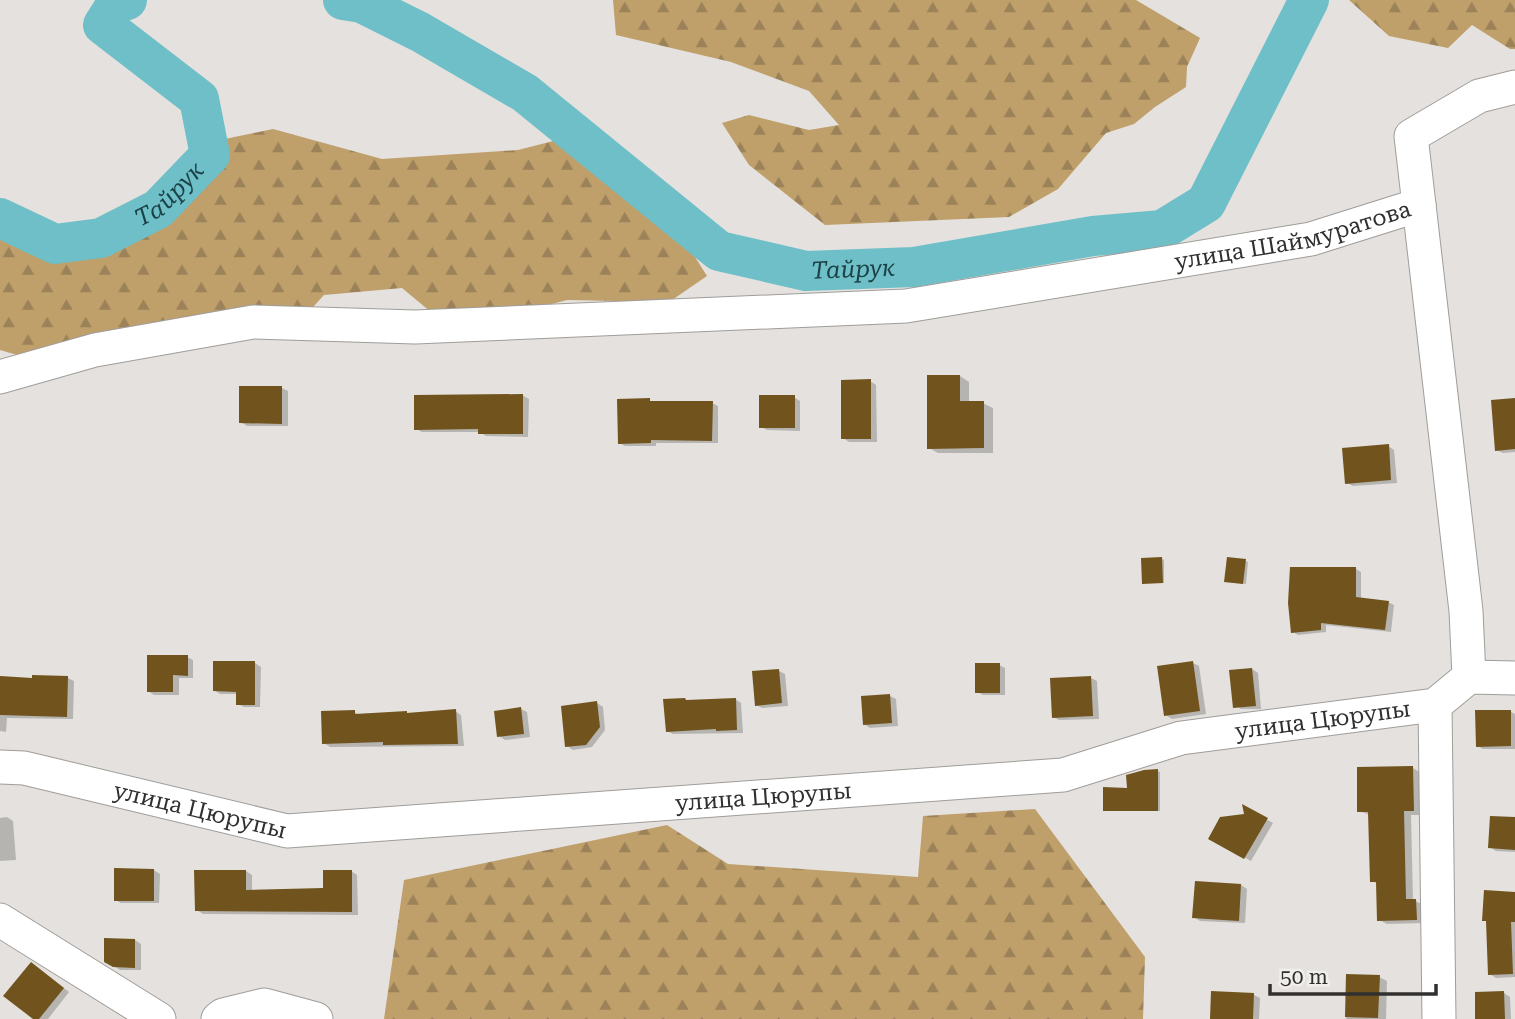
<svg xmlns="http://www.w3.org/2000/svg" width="1515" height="1019" viewBox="0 0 1515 1019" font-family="'Roboto Serif',serif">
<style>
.forest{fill:url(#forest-firs)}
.shadow{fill:#0003}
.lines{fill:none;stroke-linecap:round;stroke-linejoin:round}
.river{stroke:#6ebfc7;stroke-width:40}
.building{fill:#70531d}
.minor-casing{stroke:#9f9d9a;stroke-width:35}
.minor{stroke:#fff;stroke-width:33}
.labels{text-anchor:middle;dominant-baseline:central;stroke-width:7;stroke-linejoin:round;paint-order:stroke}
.street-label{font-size:23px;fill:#31302f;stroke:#f1efeb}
.water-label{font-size:24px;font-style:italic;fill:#1b4246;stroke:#f1efeb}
</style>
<defs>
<pattern id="forest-firs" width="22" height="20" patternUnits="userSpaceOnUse" patternTransform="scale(1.75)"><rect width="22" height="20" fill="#bf9f6a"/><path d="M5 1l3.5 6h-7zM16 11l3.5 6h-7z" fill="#9c8258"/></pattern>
</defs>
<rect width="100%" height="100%" fill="#e4e1de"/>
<g class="forest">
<polygon points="613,0 1136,0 1200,38 1187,67 1186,87 1155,107 1134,124 1106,133 1058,189 1009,217 825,225 749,165 722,123 749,115 809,130 839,125 809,91 731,62 616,35"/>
<polygon points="1349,0 1515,0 1515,49 1510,49 1472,25 1448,48 1389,36"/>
<polygon points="273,129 382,159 518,150 561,139 678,230 707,276 669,302 567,300 495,319 449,327 402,288 324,295 292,330 67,369 0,350 0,230 70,253 157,228 225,139"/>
<polygon points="1035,809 1145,957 1143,1019 384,1019 404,880 667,825 728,864 918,877 923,816"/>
</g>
<g class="shadow">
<polygon points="960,376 969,382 969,403 983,403 993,408 993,453 938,453 929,448"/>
<polygon points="870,381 876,385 877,442 849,442 843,438"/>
<polygon points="282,388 288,391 288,426 247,426 241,422"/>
<polygon points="522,395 529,399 528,437 486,436 480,432 422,432 416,429"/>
<polygon points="794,397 800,401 800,431 767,430 761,427"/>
<polygon points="1515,400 1515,452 1503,453 1496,450"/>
<polygon points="712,403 718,406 718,443 656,443 656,446 625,446 619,443"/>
<polygon points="1388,446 1394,450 1397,483 1353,486 1347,483"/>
<polygon points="1161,558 1164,560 1164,583 1144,583"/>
<polygon points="1245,561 1248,562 1246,584 1228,582"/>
<polygon points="1356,569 1361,572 1361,599 1388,602 1394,605 1391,632 1326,625 1326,632 1298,635 1293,632"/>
<polygon points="187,657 193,660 193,678 179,678 179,695 154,695 148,691"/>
<polygon points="255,663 261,667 260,707 244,707 238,704 238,694 220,694 214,690"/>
<polygon points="1193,663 1199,666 1206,714 1172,719 1166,715"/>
<polygon points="999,665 1005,668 1005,695 983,695 977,692"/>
<polygon points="1252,669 1258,673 1261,709 1241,709 1235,705"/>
<polygon points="779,671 785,674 788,706 762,708 756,705"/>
<polygon points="0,678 34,680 68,678 74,681 73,719 7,718 6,732 0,731"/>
<polygon points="1091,678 1097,681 1099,719 1059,720 1053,717"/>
<polygon points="890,696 896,699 898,726 870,728 864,724"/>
<polygon points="735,699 741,703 743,733 673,734 667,731"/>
<polygon points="597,703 603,707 605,730 592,747 573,750 567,746"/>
<polygon points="521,709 527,712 530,737 505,740 499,736"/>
<polygon points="455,711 461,715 464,746 330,747 324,743 354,712 360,715"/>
<polygon points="1511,712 1515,714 1515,749 1483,749 1477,746"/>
<polygon points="1413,768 1421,773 1421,815 1411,815 1413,900 1424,905 1424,923 1387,924 1379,920 1378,884 1372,881 1370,815 1359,811"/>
<polygon points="1158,771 1160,772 1160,811 1104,810 1129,789"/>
<polygon points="1245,807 1273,823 1251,861 1210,838 1245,816"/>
<polygon points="7,817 13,821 16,860 0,861 0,818"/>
<polygon points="1515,819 1515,852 1496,851 1490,847"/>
<polygon points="154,870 160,874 159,903 121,903 115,900"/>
<polygon points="246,871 252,875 252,892 325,890 351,871 357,875 358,915 203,914 197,910"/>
<polygon points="1241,885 1247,889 1245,923 1200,921 1194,917"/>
<polygon points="1515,893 1515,977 1496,978 1490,974 1488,922 1484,920"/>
<polygon points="135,940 141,944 141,970 120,970 106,961"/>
<polygon points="37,967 69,992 48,1019 35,1019"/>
<polygon points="1348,976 1379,977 1387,981 1386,1019 1346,1019"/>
<polygon points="1504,993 1510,997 1511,1019 1477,1019"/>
<polygon points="1254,995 1260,998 1259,1019 1212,1019"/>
</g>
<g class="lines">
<g class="river">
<path id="s1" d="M343,0L362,3L420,32L525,93L719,251L806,271L914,267L1093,236L1162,230L1206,203L1309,0"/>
<path id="s2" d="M0,218L55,244L101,238L158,209L210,155L199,99L103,25L117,3L127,0"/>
</g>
</g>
<g class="building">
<polygon points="927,375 960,375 960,401 984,401 984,448 927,449"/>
<polygon points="871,379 871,439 841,439 841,380"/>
<polygon points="239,386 282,386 282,424 239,423"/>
<polygon points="523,394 523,434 478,434 478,429 414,430 414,395"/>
<rect x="759" y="395" width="36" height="33"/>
<polygon points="650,398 650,401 713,401 712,441 651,440 651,443 618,444 617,399"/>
<polygon points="1515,398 1515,449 1495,451 1491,400"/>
<polygon points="1389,444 1391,480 1345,484 1342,448"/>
<polygon points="1162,557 1163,583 1142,584 1141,558"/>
<polygon points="1227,557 1246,559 1243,584 1224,582"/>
<polygon points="1290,567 1356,567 1356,597 1389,601 1385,630 1321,623 1321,630 1291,633 1288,603"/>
<polygon points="147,655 188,655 188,676 173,675 173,692 147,692"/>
<polygon points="213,661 255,661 255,705 236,705 236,692 213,691"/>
<polygon points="1193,661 1200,711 1164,716 1157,666"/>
<rect x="975" y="663" width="25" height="30"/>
<polygon points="1252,668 1256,706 1233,708 1229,670"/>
<polygon points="779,669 782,703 755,706 752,671"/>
<polygon points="32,675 68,676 67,717 0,715 0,676 32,678"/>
<polygon points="1091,676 1093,716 1052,718 1050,678"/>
<polygon points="890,694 892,723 863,725 861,696"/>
<polygon points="685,698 686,700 736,698 737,730 716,731 716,729 666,732 663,699"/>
<polygon points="597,701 600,727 586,745 565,747 561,706"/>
<polygon points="521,707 524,734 497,737 494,711"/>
<polygon points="456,709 458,744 383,745 383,742 322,744 321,711 355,710 355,714 407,711 407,713"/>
<polygon points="1475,710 1511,710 1511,746 1476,747"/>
<polygon points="1413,766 1414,811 1404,811 1406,899 1416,899 1417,920 1377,921 1376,882 1370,882 1368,812 1357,812 1357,767"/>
<polygon points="1158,769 1158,811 1103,811 1103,787 1127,788 1126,775 1144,770"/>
<polygon points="1242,804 1268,818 1244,859 1208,839 1220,817 1244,814"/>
<polygon points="1490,816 1515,817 1515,850 1488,848"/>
<polygon points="114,868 154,869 154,901 114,901"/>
<polygon points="194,870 246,870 246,890 323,888 323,870 352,870 352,912 195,911"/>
<polygon points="1195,881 1241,884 1239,921 1192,918"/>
<polygon points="1484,890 1515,892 1515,922 1511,922 1513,974 1488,975 1486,921 1482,921"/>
<polygon points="104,938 135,939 135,968 113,967 104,962"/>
<polygon points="31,962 64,988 39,1019 33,1019 3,996"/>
<polygon points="1346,974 1380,975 1378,1018 1345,1017"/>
<polygon points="1211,991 1254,993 1253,1019 1210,1019"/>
<polygon points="1504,991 1505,1019 1475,1019 1475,992"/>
</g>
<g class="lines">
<g class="minor-casing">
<g id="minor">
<polyline points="1419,205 1466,611 1469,677"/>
<path id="s3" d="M0,377L95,350L253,322L415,327L906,306L1311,239L1419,205L1411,136L1479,96L1515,87"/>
<polyline points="1435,705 1439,1019"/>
<path id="s4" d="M0,767L24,768L287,831L1063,775L1181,738L1435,705L1469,677L1515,678"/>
<polyline points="0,920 159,1019"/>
<polyline points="218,1019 223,1015 264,1005 316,1019"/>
</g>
</g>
<use href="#minor" class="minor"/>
</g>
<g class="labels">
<g class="street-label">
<text stroke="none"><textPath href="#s3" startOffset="1306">улица Шаймуратова</textPath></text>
<text stroke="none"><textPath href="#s4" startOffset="1339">улица Цюрупы</textPath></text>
<text stroke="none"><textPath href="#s4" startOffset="772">улица Цюрупы</textPath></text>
<text stroke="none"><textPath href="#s4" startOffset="205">улица Цюрупы</textPath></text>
</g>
<g class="water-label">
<text stroke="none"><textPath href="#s2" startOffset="189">Тайрук</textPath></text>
<text stroke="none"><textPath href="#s1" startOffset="592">Тайрук</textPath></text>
</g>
</g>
<path d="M1270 984v10h166v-10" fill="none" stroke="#31302f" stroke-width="3.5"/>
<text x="1280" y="984" font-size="21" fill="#31302f" stroke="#f1efeb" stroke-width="5" paint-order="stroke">50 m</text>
</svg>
